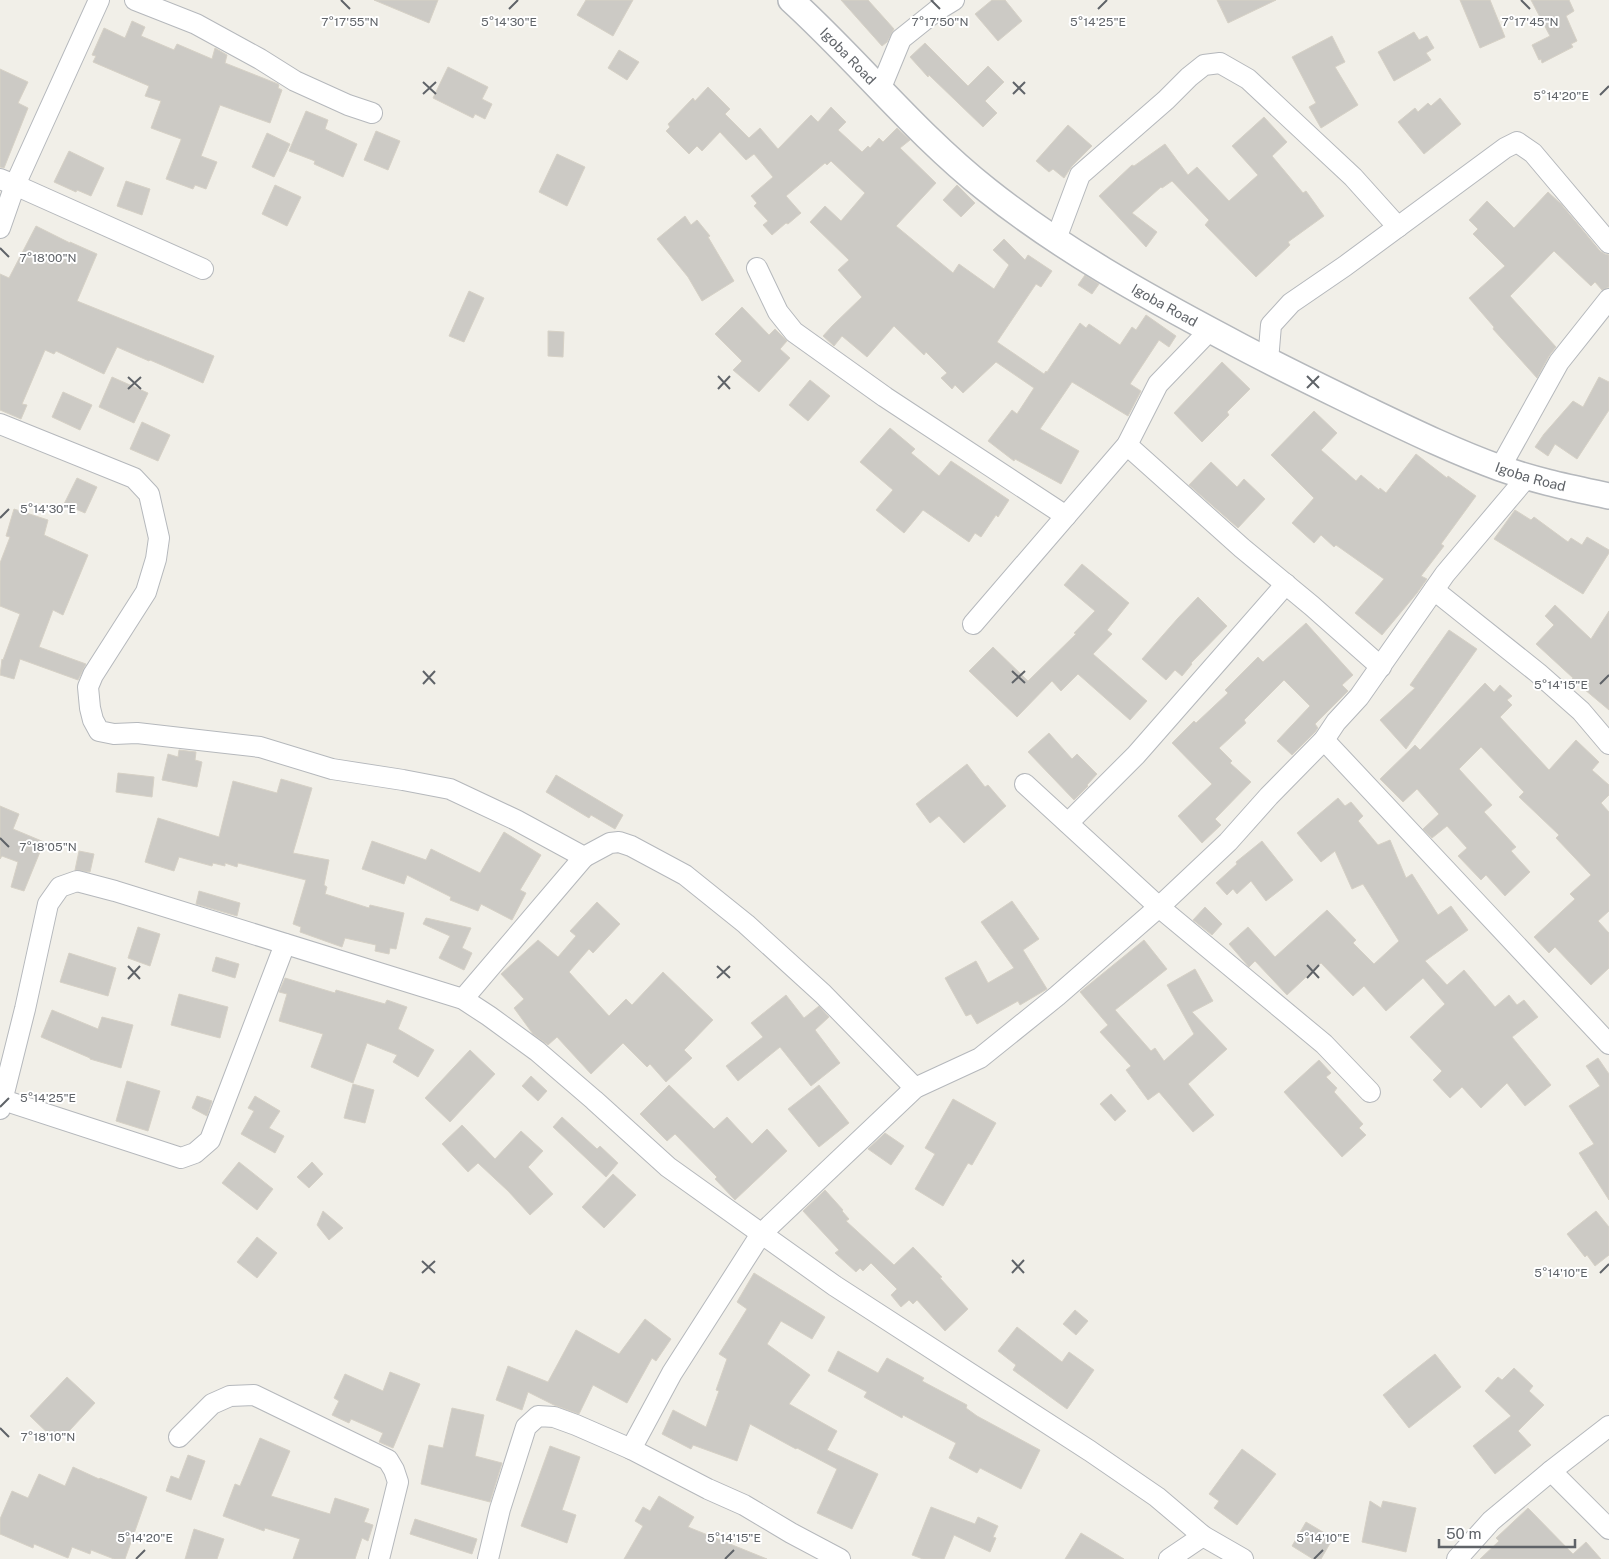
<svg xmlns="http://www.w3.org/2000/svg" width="1609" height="1559" viewBox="0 0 1609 1559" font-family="'Public Sans',sans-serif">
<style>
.building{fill:#cccac5;stroke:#d6d1c6}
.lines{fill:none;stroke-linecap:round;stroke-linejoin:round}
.minor-casing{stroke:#b5b8bc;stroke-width:22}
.tertiary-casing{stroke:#b5b8bc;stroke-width:28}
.minor{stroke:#fff;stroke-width:20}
.tertiary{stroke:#fff;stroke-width:25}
.ticks{fill:none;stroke:#5f6368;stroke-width:2}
.labels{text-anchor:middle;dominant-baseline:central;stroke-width:4;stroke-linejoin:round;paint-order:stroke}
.street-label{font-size:14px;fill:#5f6368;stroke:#fff}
.ticks-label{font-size:12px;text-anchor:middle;fill:#5f6368;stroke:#fff;stroke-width:4;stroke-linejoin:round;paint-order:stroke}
</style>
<rect width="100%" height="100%" fill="#f1efe8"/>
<g class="building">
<polygon points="374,0 438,0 429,23"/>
<polygon points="586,0 633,0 613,36 577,15"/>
<polygon points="841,0 868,0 894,29 887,42 882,46"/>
<polygon points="992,0 1005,0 1022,21 998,41 975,14"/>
<polygon points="1217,0 1276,0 1228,23"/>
<polygon points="1460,0 1490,0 1505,37 1480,48"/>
<polygon points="1531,0 1569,0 1574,11 1566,16 1577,41 1571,44 1573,47 1542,63 1541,59 1539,60 1532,45 1550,36"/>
<polygon points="132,21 145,27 141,36 174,50 177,44 212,59 215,48 227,55 225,63 278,84 279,85 278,88 282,90 270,123 220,105 201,156 217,162 206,189 195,185 193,189 166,179 181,140 181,139 151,128 161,101 145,96 149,86 93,62 96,56 92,55 104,28 125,38"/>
<polygon points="1414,32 1419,40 1427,36 1434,48 1426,53 1431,60 1394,81 1378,52"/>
<polygon points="1332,36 1345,62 1335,67 1358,105 1321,128 1309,107 1316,103 1292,57"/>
<polygon points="925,43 968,86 988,66 1004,82 985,101 997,113 983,127 929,75 928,77 910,57"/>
<polygon points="619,50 639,62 627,80 608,68"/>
<polygon points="448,67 488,87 482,99 492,104 485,119 475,114 473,118 433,98"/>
<polygon points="0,69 28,82 18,103 28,108 4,168 0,167"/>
<polygon points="708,87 730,109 725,114 749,138 760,128 778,149 811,115 818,122 831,107 846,122 838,130 862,152 868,146 870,148 879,138 883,142 897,128 910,140 900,148 936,183 896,226 953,273 959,264 994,289 1009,265 993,250 1004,239 1025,260 1028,255 1052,271 1041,287 1036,284 997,342 1044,374 1046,371 1047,372 1080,323 1086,328 1089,324 1120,345 1132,327 1136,330 1146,315 1176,336 1169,347 1159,340 1130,384 1141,391 1128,416 1072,382 1040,429 1079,451 1061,484 1015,459 1014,461 988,441 1012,410 1017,414 1034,388 996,362 963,393 955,385 952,389 941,378 947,373 926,352 924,355 894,326 867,357 842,336 834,346 823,336 832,326 862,297 838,270 849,260 810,222 825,206 841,221 865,193 831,161 827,165 825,163 786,196 801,213 788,224 786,223 772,235 763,225 768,221 754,206 757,203 751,196 773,177 754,154 746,160 720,132 702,151 697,146 689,154 666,131 670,127 668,124 693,98 695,101"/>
<polygon points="1440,98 1461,124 1424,154 1398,122 1415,108 1418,112 1428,103 1431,106"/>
<polygon points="306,111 328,120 325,129 357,144 343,177 314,164 315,161 289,151"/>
<polygon points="1264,117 1287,142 1272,156 1303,193 1306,191 1324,216 1288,242 1290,245 1256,277 1205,225 1209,220 1172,181 1162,188 1161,187 1132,213 1157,232 1146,247 1099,196 1132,165 1134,166 1165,144 1188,175 1197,167 1229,201 1258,175 1232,146"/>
<polygon points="1068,125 1092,146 1072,166 1064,178 1053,169 1049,172 1036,161"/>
<polygon points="376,131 400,141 388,170 364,160"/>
<polygon points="267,133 290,144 274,177 252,167"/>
<polygon points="69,151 104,168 91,196 77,190 76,192 54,182"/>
<polygon points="557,154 585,167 567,206 539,192"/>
<polygon points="126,181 150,189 142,215 117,206"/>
<polygon points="275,185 301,197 287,226 262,214"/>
<polygon points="957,185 975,203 961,217 943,200"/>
<polygon points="1548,192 1561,204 1600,251 1605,254 1609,255 1609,287 1602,290 1595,282 1591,286 1554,251 1510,296 1556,347 1549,356 1537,378 1493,329 1494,327 1469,298 1505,266 1473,234 1478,229 1469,220 1487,201 1514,228"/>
<polygon points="685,216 691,225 697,220 710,236 708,237 734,281 702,301 688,277 657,239"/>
<polygon points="36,226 70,243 70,242 97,254 77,301 214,356 203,383 150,360 149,361 117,347 104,374 56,351 54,354 45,350 22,404 27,405 21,419 0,410 0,274 9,278"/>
<polygon points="1085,275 1099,284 1092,294 1078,285"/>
<polygon points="469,291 484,298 464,342 449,336"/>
<polygon points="742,307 769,335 775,329 787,341 780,349 790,358 759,392 733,370 742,361 715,334"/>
<polygon points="548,331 564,332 563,357 548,356"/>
<polygon points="1222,362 1250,389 1227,412 1229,415 1202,442 1174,413"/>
<polygon points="112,377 148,393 134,423 99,407"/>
<polygon points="1599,377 1609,382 1609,410 1577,459 1555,444 1548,456 1535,447 1544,434 1573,401 1583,407"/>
<polygon points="810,380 830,396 808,421 789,405"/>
<polygon points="63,392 92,405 80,430 52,417"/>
<polygon points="1314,411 1337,433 1321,450 1356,481 1361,475 1379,490 1380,488 1386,493 1416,454 1447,478 1448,476 1476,496 1441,544 1444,546 1421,576 1427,579 1417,593 1382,635 1355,613 1384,579 1336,545 1334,547 1321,535 1314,543 1292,523 1314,498 1271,455"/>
<polygon points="142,422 170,435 158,461 130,449"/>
<polygon points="890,428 915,449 911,453 939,476 951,461 1009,500 998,517 996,515 981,537 975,533 969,542 923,510 904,533 876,510 893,490 860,462"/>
<polygon points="1211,462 1237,487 1244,479 1265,499 1238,528 1189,485"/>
<polygon points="77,478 97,487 85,513 64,504"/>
<polygon points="14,509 48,520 44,535 88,555 63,615 53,610 39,647 86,664 78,680 20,659 14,679 0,675 2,659 3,660 20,614 0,606 0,563 10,537 6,536"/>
<polygon points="1515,510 1531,520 1534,517 1568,542 1571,538 1582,545 1587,537 1609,550 1609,553 1583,594 1494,539"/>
<polygon points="1082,564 1129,603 1107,630 1112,634 1093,654 1147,701 1130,720 1078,674 1061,691 1052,681 1017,717 969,671 993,647 1028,681 1076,634 1074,633 1095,611 1064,585"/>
<polygon points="1198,597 1227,626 1191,663 1192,664 1182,676 1175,670 1166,680 1142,659 1178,618"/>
<polygon points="1555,605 1591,639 1609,611 1609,710 1572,679 1573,678 1536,644 1554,625 1545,616"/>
<polygon points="1306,623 1353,675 1342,685 1348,691 1315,724 1318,728 1315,732 1292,755 1277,741 1310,706 1284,680 1244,720 1246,723 1219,748 1232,761 1230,763 1251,782 1215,819 1221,825 1202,843 1178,816 1212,784 1172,743 1194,721 1196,723 1228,693 1225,690 1258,657 1263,662"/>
<polygon points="1449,630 1477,649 1406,749 1380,720 1415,688 1410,685"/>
<polygon points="1485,683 1494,692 1500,685 1512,696 1507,700 1512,705 1500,717 1549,770 1576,740 1599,762 1592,770 1609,785 1609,795 1601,803 1609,812 1609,911 1598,921 1609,933 1609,968 1591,985 1555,947 1549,953 1534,937 1575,899 1570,894 1591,875 1556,838 1559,835 1519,797 1524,792 1481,747 1459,769 1492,805 1484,812 1516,847 1511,851 1530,872 1505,896 1486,875 1481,880 1458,856 1467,848 1447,826 1432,838 1423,829 1439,814 1417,789 1403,802 1380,779 1415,745 1420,750"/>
<polygon points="1049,733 1072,759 1077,754 1097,774 1087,785 1088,786 1074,800 1028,752"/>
<polygon points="179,750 196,752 195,760 202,762 197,787 162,780 168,754 178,757"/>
<polygon points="967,764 985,787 988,785 1006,806 964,843 939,816 930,823 916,804"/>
<polygon points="118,773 154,777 152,797 116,792"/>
<polygon points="556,775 623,815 615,829 591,815 589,818 546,792"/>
<polygon points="281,779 312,788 293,853 329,860 324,885 327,887 325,894 369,908 370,905 404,913 396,949 390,948 389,954 375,951 376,945 345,938 342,947 300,932 301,927 293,924 306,880 238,863 237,867 225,863 225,866 213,863 212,866 179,857 174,871 145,862 158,818 219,837 233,781 277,793"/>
<polygon points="1338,798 1345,806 1351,802 1363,816 1358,821 1378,845 1390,840 1406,878 1412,874 1438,915 1451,906 1468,930 1425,961 1447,985 1464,970 1495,1007 1509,995 1517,1005 1524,1000 1538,1017 1512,1037 1551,1085 1525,1106 1507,1083 1481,1108 1462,1087 1450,1098 1433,1080 1442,1071 1410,1037 1445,1004 1423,978 1386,1011 1364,986 1353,996 1321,963 1287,995 1255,961 1249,967 1229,944 1248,927 1275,957 1327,910 1356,940 1353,943 1374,964 1399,941 1363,884 1352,889 1335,851 1321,862 1297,833"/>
<polygon points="0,806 19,814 13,829 44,842 24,891 11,887 18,862 2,856 0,859"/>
<polygon points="504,832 541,855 520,890 526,893 512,920 481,904 478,911 450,900 451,897 407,875 404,884 362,869 372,841 426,860 431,849 480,873"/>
<polygon points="1262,841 1293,880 1266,901 1251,881 1237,894 1233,889 1227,895 1216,883 1237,864 1236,862"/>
<polygon points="79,851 94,854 90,872 75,870"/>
<polygon points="199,891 240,903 237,916 196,904"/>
<polygon points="1012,901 1039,939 1023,950 1047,989 1020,1005 1018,1001 977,1024 971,1014 966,1016 945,978 976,961 988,983 1014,968 981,922"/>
<polygon points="597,902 620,924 593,953 589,949 569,972 609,1016 626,999 632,1005 663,972 713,1020 684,1050 692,1058 666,1082 650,1064 647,1067 623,1043 591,1074 557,1037 548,1045 533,1034 514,1008 524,999 501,974 538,940 558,957 576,936 570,931"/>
<polygon points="1205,907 1222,924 1212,935 1193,920"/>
<polygon points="426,918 471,928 462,948 472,953 464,970 439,958 450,936 423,924"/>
<polygon points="138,927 160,934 150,966 128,958"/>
<polygon points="1144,940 1167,969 1115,1010 1151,1051 1155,1048 1164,1061 1194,1034 1167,985 1195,969 1213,1001 1192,1012 1227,1049 1188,1084 1214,1115 1193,1132 1159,1092 1148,1100 1126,1070 1131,1066 1100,1032 1108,1025 1080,992"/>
<polygon points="69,953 116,968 108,996 60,982"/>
<polygon points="216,957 239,964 235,978 212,971"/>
<polygon points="285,978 335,993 336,990 385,1004 387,1000 407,1007 398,1029 434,1050 418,1077 393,1062 397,1055 367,1043 353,1083 311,1067 323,1034 279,1021 287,994 279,992"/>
<polygon points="179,994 228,1007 220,1038 171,1025"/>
<polygon points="786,995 804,1018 819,1006 829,1017 815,1030 840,1063 811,1086 780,1047 738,1081 726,1066 763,1037 751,1023"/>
<polygon points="52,1010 98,1029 102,1017 133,1025 121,1068 90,1059 90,1058 41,1037"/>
<polygon points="470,1050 495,1074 450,1122 425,1098"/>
<polygon points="1598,1058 1609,1074 1609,1200 1579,1153 1594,1144 1569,1106 1600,1086 1586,1066"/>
<polygon points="1319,1060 1331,1073 1326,1077 1337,1088 1334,1092 1363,1124 1359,1128 1366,1135 1342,1157 1284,1092"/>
<polygon points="531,1076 547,1091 538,1101 522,1086"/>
<polygon points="127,1081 160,1091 148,1131 116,1121"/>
<polygon points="353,1084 374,1090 365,1123 344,1118"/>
<polygon points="669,1085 714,1129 727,1117 752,1144 767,1129 787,1151 735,1200 715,1179 717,1177 675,1134 667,1141 640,1114"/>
<polygon points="819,1085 849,1123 819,1147 788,1109"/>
<polygon points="1111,1094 1126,1111 1115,1121 1100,1104"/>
<polygon points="197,1096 212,1101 207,1116 192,1108"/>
<polygon points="255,1096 280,1111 269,1128 284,1136 275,1153 241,1134 254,1111 248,1108"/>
<polygon points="953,1099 996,1123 972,1165 968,1163 943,1206 915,1189 935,1154 925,1148"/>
<polygon points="562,1117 597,1149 600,1146 618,1163 606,1177 553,1127"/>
<polygon points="462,1125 495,1159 521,1131 543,1151 528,1167 553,1194 530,1215 508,1191 478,1163 468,1172 442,1144"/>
<polygon points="885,1133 904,1146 891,1165 868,1149"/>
<polygon points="239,1162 273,1189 257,1210 222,1183"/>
<polygon points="312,1162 323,1174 309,1188 297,1177"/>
<polygon points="613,1174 636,1195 604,1228 582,1207"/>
<polygon points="825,1190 843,1210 842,1211 849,1219 846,1221 894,1265 913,1247 942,1277 940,1278 968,1309 945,1331 917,1300 913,1304 909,1300 901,1307 891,1295 897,1289 871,1263 863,1271 860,1268 856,1272 835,1253 839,1250 803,1211"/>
<polygon points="323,1211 343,1228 329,1240 317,1225"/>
<polygon points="1596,1211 1609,1227 1609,1255 1595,1266 1587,1255 1585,1257 1567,1234"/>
<polygon points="257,1237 277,1253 257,1278 237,1262"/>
<polygon points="754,1273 825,1317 812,1339 781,1321 767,1344 810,1375 789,1404 837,1431 827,1450 878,1474 852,1529 817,1513 837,1469 797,1448 796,1449 750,1424 737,1461 693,1445 691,1449 662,1434 673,1410 706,1427 719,1391 716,1390 727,1359 719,1354 747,1309 737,1302"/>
<polygon points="1075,1310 1088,1321 1076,1335 1063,1324"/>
<polygon points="645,1319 671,1339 656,1361 652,1358 627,1403 593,1385 579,1414 554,1405 528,1392 522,1410 496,1400 508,1366 548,1382 576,1330 619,1354"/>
<polygon points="1017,1327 1062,1362 1069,1352 1094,1370 1067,1409 1013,1370 1016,1365 998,1351"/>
<polygon points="838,1351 878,1373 887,1358 924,1378 922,1381 967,1405 966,1408 977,1416 1040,1450 1021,1489 980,1468 977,1473 949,1458 956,1443 903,1415 902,1418 864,1397 867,1392 828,1371"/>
<polygon points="1435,1354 1461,1387 1409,1428 1383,1395"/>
<polygon points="1514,1368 1533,1386 1529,1391 1544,1405 1518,1431 1531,1445 1495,1474 1473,1446 1511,1416 1485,1391 1498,1377 1502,1380"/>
<polygon points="390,1372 420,1384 393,1448 379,1442 383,1433 351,1419 349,1423 332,1415 339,1401 334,1398 345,1374 383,1391"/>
<polygon points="67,1377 95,1403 58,1443 30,1416"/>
<polygon points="452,1408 484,1415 475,1456 502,1463 490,1502 421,1484 429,1445 443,1448"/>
<polygon points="260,1438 290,1451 271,1496 330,1514 335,1498 369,1509 364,1522 373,1525 368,1541 362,1538 355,1559 293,1559 300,1539 265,1528 264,1531 223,1516 235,1484 240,1486"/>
<polygon points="550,1446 580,1457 562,1510 576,1515 567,1543 521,1526"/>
<polygon points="1242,1449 1276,1474 1237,1525 1214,1508 1219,1501 1209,1494"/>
<polygon points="188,1455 205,1461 191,1500 166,1491 171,1476 179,1479"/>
<polygon points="73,1467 99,1479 100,1478 147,1497 125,1559 114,1559 91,1550 90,1554 72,1547 68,1558 34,1544 33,1548 0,1534 0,1519 12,1491 28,1498 39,1474 65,1486"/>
<polygon points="659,1496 694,1517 688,1527 767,1559 624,1559 643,1526 635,1521 643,1507 650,1511"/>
<polygon points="1370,1501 1381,1508 1383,1501 1416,1508 1406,1552 1362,1542"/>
<polygon points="931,1507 975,1524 978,1517 998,1526 993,1537 996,1538 990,1552 954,1535 944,1559 923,1559 912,1555"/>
<polygon points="1528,1508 1573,1554 1586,1542 1601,1559 1480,1559 1499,1541 1496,1538"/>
<polygon points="415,1519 477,1539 472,1554 410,1534"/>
<polygon points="1306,1522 1333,1538 1321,1559 1313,1559 1292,1546"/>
<polygon points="194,1529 224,1539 217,1559 185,1559"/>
<polygon points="1081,1533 1124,1559 1065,1559"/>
</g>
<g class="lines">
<g class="minor-casing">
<g id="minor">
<polyline points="135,0 196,24 260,59 295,81 348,105 372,113"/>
<polyline points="880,90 901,39 936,11 954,0"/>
<polyline points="0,179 15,185 99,0"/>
<polyline points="0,228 15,185 203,269"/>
<polyline points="1056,239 1080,175 1166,100 1189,77 1204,65 1220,63 1248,79 1353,177 1398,227"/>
<polyline points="757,268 778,312 794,332 885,397 1066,516"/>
<polyline points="1268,361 1271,325 1291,303 1345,266 1505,148 1517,142 1533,153 1609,243"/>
<polyline points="0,424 134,478 149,494 159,538 156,559 146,592 93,675 88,687 90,708 93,720 99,731 114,734 137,733 260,747 332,769 403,780 450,789 516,820 584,857 610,843 619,842 631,846 685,875 746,924 823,994 915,1088"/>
<polyline points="1127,445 1242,548 1312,606 1381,667"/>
<polyline points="1500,468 1559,362 1609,299"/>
<polyline points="1434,590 1538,673 1581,711 1609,744"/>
<polyline points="973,624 1127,445 1158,384 1210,330"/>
<polyline points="1324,740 1609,1044"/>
<polyline points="1025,784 1159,907 1324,1044 1370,1092"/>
<polyline points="1068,823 1136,755 1286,584"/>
<polyline points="463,999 584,857"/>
<polyline points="3,1100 181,1158 195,1153 210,1140 285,944"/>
<polyline points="0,1109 25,1009 48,904 60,887 77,881 115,891 463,999 489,1016 537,1051 594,1100 668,1167 835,1286 1090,1451 1157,1497 1203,1536 1243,1559"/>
<polyline points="179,1437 212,1404 230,1396 254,1395 388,1460 394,1470 398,1482 379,1559"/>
<polyline points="631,1449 672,1373 761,1234 915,1088 980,1058 1057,996 1159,907 1228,842 1269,796 1324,740 1336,722 1359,697 1445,574 1527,477"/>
<polyline points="1551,1471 1609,1529"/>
<polyline points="488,1559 500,1509 526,1427 538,1416 554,1417 576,1425 631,1449 708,1489 744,1505 791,1533 840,1559"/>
<polyline points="1169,1559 1203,1536"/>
<polyline points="1457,1559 1491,1521 1551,1471 1609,1426"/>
</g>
</g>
<g class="tertiary-casing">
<g id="tertiary">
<path id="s1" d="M791,0C858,61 915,133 987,190C1061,249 1144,295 1227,339C1271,363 1317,385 1362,407C1408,429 1453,451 1500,468C1536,481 1572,488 1609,496"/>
</g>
</g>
<use href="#minor" class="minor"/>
<use href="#tertiary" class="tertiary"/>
</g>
<path class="ticks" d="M341,0L350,9M931,0L940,9M1521,0L1530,9M509,9L518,0M1098,9L1107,0M423,82L436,94M1013,82L1025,94M423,94L436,82M1013,94L1025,82M1600,95L1609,86M0,248L9,257M718,376L730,389M1307,376L1319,388M128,377L141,389M1307,388L1319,376M128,389L141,377M718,389L730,376M0,518L9,509M423,671L435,684M1012,671L1025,683M1012,683L1025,671M423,684L435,671M1600,684L1609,675M0,838L9,847M1307,965L1319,978M128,966L140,979M717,966L730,978M717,978L730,966M1307,978L1319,965M128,979L140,966M0,1107L9,1098M1012,1260L1024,1273M422,1261L435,1273M422,1273L435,1261M1012,1273L1024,1260M1600,1273L1609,1264M0,1428L9,1437M136,1559L145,1550M725,1559L734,1550M1314,1559L1323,1550"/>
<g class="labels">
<g class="street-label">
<text stroke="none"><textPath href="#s1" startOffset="80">Igoba Road</textPath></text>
<text stroke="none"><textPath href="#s1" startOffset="485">Igoba Road</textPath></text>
<text stroke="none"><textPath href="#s1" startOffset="890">Igoba Road</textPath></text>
</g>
</g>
<g class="ticks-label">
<text x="350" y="26">7°17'55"N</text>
<text x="509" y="26">5°14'30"E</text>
<text x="940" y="26">7°17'50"N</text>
<text x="1098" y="26">5°14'25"E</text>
<text x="1530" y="26">7°17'45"N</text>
<text x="1561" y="100">5°14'20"E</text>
<text x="48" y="262">7°18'00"N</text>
<text x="48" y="513">5°14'30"E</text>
<text x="1561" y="689">5°14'15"E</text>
<text x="48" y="851">7°18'05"N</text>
<text x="48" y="1102">5°14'25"E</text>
<text x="1561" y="1277">5°14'10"E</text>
<text x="48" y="1441">7°18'10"N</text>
<text x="145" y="1542">5°14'20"E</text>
<text x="734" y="1542">5°14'15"E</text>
<text x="1323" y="1542">5°14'10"E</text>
</g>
<path d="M1439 1539v8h136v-8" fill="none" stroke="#5f6368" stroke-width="2.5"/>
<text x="1446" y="1539" font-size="15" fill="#5f6368" stroke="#ffffff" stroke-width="4" paint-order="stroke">50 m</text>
</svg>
